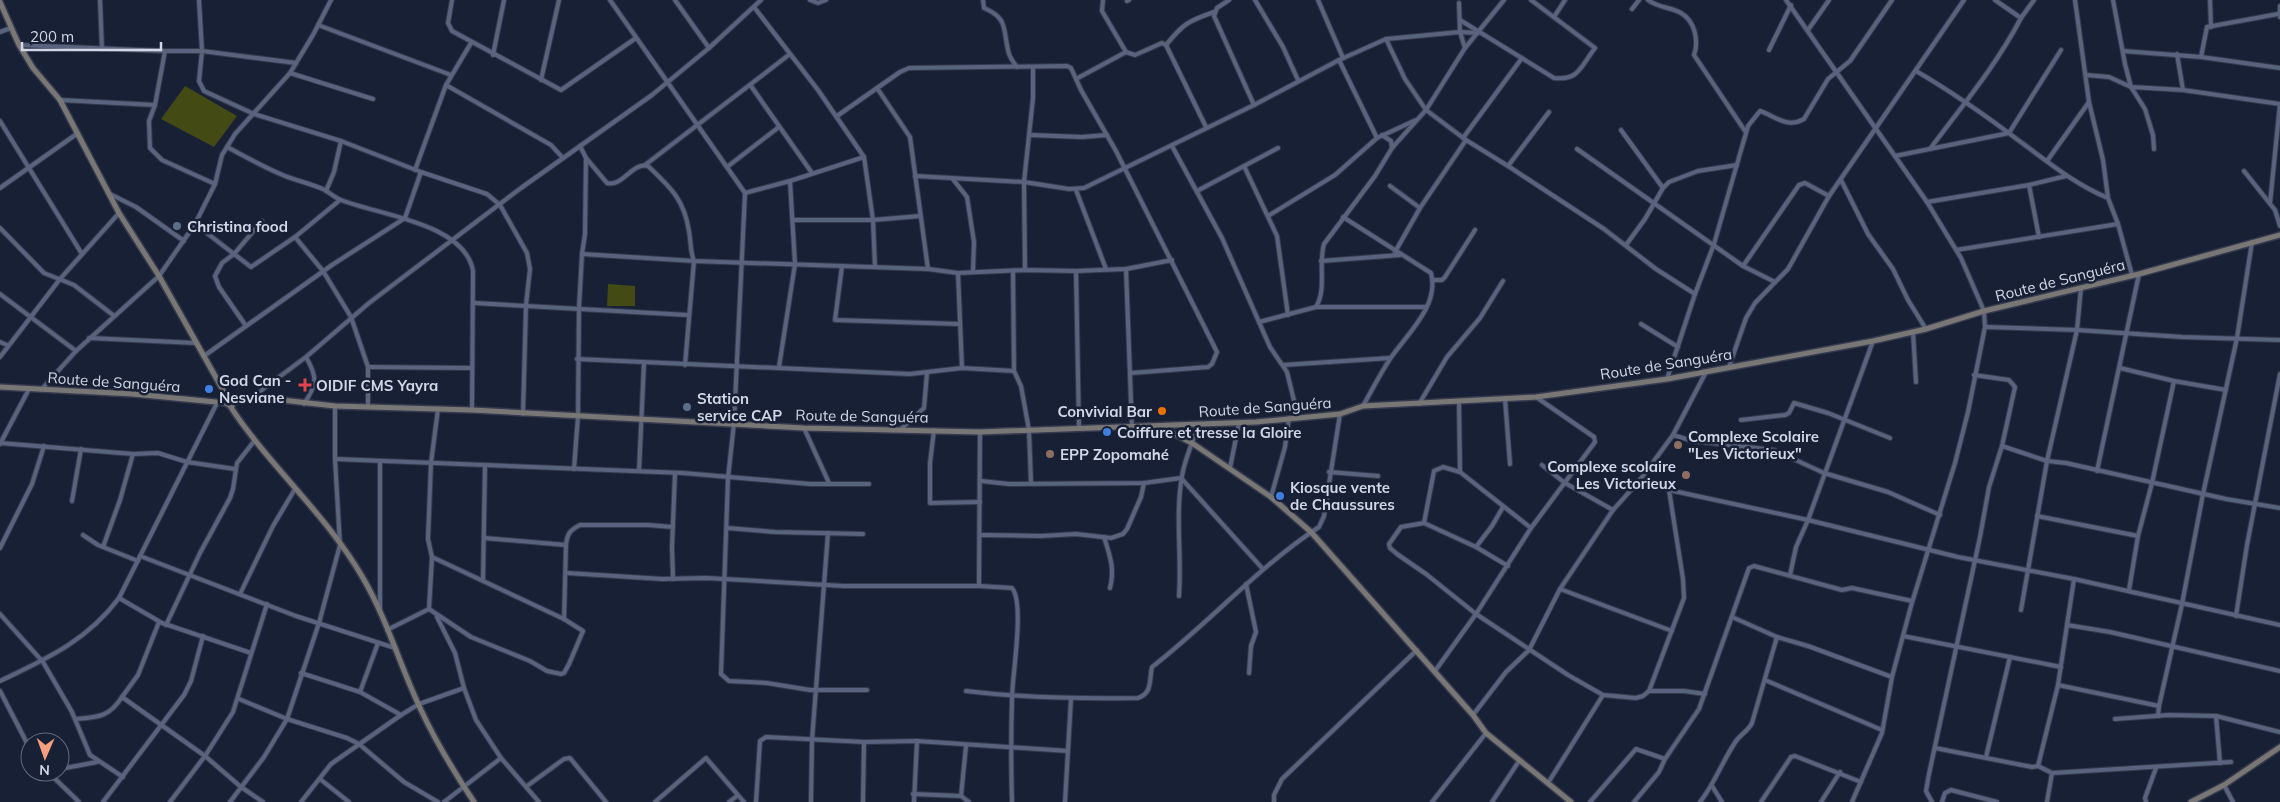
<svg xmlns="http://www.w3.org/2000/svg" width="2280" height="802" viewBox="0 0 2280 802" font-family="Mulish,sans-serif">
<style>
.green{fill:#434a14}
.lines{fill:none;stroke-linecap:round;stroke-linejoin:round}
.street-casing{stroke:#353a4d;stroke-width:6}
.secondary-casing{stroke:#353a4d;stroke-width:8}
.street{stroke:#59637e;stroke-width:4}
.secondary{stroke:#797775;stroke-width:5}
.service-dot{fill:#5c6f8a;stroke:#182036;stroke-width:2}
.health-dot{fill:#e0444e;stroke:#182036;stroke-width:2}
.shop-dot{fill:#3f7fe0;stroke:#182036;stroke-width:2}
.food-dot{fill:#e8710a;stroke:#182036;stroke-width:2}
.education-dot{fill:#8d6e63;stroke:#182036;stroke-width:2}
.labels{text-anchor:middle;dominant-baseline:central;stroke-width:5;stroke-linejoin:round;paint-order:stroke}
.poi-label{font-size:15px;font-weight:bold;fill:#d1d7e6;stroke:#182036;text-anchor:start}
.street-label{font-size:15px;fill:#d1d7e6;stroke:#182036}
</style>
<rect width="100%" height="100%" fill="#182036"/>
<g class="green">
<polygon points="185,86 237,116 214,147 161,119"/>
<polygon points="608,284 635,286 635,306 607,306"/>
</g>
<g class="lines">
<g class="street-casing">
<g id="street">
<polyline points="100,0 102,49"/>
<polyline points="199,0 202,51 199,81 204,91 254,114 341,141 421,172 487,194 500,205 527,253 530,269 526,305 523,414"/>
<polyline points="452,0 448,23 452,31 561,90 636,38"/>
<polyline points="610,0 745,193 734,423 728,478 721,674 729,681 767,683 810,690 867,690"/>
<polyline points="675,0 709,48"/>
<polyline points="810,0 818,3 826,0"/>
<path d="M983,0L984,8C1008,18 1003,29 1008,50C1009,56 1013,62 1017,67"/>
<polyline points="1103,0 1102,11 1126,52 1135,55 1162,43 1166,45 1206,127"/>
<polyline points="1229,0 1217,8 1214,16 1254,105"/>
<polyline points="1255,0 1283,47 1298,80"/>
<polyline points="1318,0 1343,58"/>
<path d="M1648,0C1658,8 1671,7 1681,13C1695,21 1699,41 1694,55L1745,131"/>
<polyline points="1786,0 1927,202 1961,258 1984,311 1985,327 1968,412 1955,463 1911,606 1892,677 1882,733 1852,802"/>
<polyline points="1995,0 2021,18 2034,0"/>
<polyline points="2075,0 2089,102 2103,160 2108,198 2118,224 2132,275"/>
<polyline points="2113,0 2125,64 2131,87 2145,109 2153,135 2154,149"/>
<polyline points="2210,0 2211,27"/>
<polyline points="1127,1 1129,0"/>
<polyline points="1459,3 1460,32 1465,48"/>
<polyline points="2280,6 2280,17"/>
<polyline points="754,7 818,90 864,157 873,220 875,267"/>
<polyline points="1632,9 1639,0"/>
<polyline points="1554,17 1565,0"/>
<path d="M1460,20L1554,78C1579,81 1581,66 1595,48L1531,0"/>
<polyline points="318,25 451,75"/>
<polyline points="1808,30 1829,0"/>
<polyline points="0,32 11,28"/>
<polyline points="1386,39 1405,79 1426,110 1466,140 1508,166 1604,229 1656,269 1695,294"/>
<polyline points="19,45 165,51 202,51 296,63"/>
<path d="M1166,45C1183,24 1188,21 1214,12"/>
<polyline points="1769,50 1791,5"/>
<polyline points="165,51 155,105 149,121 150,148 162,160 215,184"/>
<polyline points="2123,51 2201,57 2280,68"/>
<polyline points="2177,54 2183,90"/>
<polyline points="493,55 504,0"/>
<polyline points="2201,57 2207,27 2278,14"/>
<polyline points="1339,60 1377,138"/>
<path d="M1916,71C1952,92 1985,115 2018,140C2047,161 2074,184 2108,198"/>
<polyline points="290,73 373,99"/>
<polyline points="2086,75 2109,77 2131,87 2183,90 2280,104"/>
<polyline points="1076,79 1126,52"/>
<polyline points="541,80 559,0"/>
<polyline points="446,85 551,145 563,158"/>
<polyline points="751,86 812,173"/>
<polyline points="877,88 910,137 928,269"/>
<polyline points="60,100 155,105"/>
<polyline points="837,116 900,72 909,68 1067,66 1071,68 1081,90 1116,151 1217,352 1212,364 1208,367 1131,373"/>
<polyline points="0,121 82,254"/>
<polyline points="1621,130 1663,188"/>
<polyline points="1030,135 1082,137 1107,135"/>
<polyline points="1382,135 1391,141 1392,148"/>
<polyline points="1463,138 1522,58"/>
<polyline points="1172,146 1222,238 1270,347 1287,372 1298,417"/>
<path d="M227,147C246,157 265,168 285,176C298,181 312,184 325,190C330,193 335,198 341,200C378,215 465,223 473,271L472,410"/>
<polyline points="1577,149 1743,266 1775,282"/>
<path d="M1930,149C1962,106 1996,66 2021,18"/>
<polyline points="1895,156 2009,133 2061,50"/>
<path d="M586,158L607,183C623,187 632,162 648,166C670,187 684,199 689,231C691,242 690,251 694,261L685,365"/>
<polyline points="2047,161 2089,102"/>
<polyline points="645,165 790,54"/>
<polyline points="1244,166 1277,236 1288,315"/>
<polyline points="1508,166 1549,112"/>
<polyline points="727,167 779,127"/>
<polyline points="415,170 446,85 471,43"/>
<polyline points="2244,171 2275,210 2280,226"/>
<polyline points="915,176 1024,182 1069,189 1084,188 1254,105 1339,60 1386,39 1460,32 1478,33"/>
<polyline points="952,178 967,197 974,242 973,271"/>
<polyline points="1841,180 1868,234 1893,269 1908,300 1926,329"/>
<polyline points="2029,185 2039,237"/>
<polyline points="1390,186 1420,208"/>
<polyline points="0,188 78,133"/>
<polyline points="1076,190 1106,269"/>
<polyline points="326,191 334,172 341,141"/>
<polyline points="1197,191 1278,148"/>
<polyline points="108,193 136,207 184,241"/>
<polyline points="745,193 790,181 864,157"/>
<polyline points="1927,202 2029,185 2066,176"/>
<polyline points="2270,203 2280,104"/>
<polyline points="1268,216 1335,175 1377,138 1416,120"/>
<path d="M1343,217L1431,273C1440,306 1406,335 1390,359C1380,374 1372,390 1363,406"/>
<polyline points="794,220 873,220 920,216"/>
<polyline points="195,224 251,267 295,237 340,200"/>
<polyline points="0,228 44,273 74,285 113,315"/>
<polyline points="295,237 323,271 351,317 368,367 368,406"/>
<polyline points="1626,245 1645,219 1663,188 1669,182 1698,171 1737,165"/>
<polyline points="1956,250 2118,224"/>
<polyline points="1395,252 1420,208 1466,140"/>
<polyline points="582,254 694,261 928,269 958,273 1025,270 1076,271 1126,269 1172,260"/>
<polyline points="1321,261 1400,255"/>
<polyline points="842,266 835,320 959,324"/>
<polyline points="1743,266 1799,185 1805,183 1829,196"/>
<polyline points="1126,269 1132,428"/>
<polyline points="1025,270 1024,182 1033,98 1033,67"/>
<polyline points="1076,271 1079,428"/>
<polyline points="1013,272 1014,371 1021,386 1029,430 1031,483"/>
<polyline points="958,273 962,368"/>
<polyline points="1432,280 1442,280 1445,277 1475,230"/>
<polyline points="0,294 76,351"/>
<polyline points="474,303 688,315"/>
<path d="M1316,307C1327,289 1318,265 1324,244L1375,176L1392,148L1426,110L1465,48L1504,0"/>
<polyline points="1259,322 1316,307 1426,307"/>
<polyline points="1641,324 1678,347"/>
<polyline points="246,326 219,287 215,276 222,263 234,254 262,221"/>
<polyline points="1985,327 2077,330 2182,337 2280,340"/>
<polyline points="1913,332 1916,382"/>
<polyline points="89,338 196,343"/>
<polyline points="0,342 7,345"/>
<polyline points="204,356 332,265 405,218 421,172"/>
<polyline points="0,357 60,279 119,213"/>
<polyline points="577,359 910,374 962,368 1014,371"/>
<polyline points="1283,365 1390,358"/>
<polyline points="368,367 472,368"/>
<polyline points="779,367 795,264 790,181"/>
<polyline points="1729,367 1746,318 1755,303 1788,269 1829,196 1964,0"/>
<polyline points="2120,368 2174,381 2226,390"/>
<path d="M1667,379L1695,294L1714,244L1748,126L1760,111C1775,116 1787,129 1804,119L1828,79L1850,61L1892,0"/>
<polyline points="41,390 76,351 159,276 195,224 215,184 222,155 235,134 290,73 313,35 331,0"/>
<polyline points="255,397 263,389 306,357 369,303 521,188 652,95 709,48 761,0"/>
<polyline points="1505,399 1510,464"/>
<polyline points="1459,402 1460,472"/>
<path d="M304,404C317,384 318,378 306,357"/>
<polyline points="1419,404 1447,357 1480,318 1503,281"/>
<polyline points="1741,420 1785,415 1789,413 1794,403 1828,413 1890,438"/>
<polyline points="804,428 829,483"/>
<polyline points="901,429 924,408 927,373"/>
<polyline points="934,430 930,463 930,503 980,502"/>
<polyline points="1673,435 1693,441 1774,450 1824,473 1888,492 1940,515"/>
<polyline points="0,443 133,454 158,453 187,462 235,469"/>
<polyline points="0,444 29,389"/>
<polyline points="2002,446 2047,461 2066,463 2226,499 2280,508"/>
<polyline points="335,459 683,473 810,484 869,484"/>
<polyline points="1542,465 1565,483 1613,510"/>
<polyline points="1230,468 1239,423"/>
<polyline points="574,469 578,416 579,308 582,254 585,234 586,158 580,146"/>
<polyline points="639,471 644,363"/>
<polyline points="2097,471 2139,274"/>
<polyline points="1329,472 1378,476"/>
<polyline points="981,481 1009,484 1144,483 1181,478 1262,568"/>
<polyline points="1669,490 1808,520 1958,557 2074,579 2280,625"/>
<polyline points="1271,497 1285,447 1289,418"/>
<polyline points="72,501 81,449"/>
<polyline points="2037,516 2138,536"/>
<polyline points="1424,523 1476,547 1508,566"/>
<polyline points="727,528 775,532 863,534"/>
<polyline points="1531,528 1460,472 1443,467 1434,471 1424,523 1401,527 1389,544 1390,548 1397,554 1426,574 1476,614 1568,675 1603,695 1636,698 1643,696 1649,691 1684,598 1683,579 1669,490 1640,480"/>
<polyline points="83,535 98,545 138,561"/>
<polyline points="981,535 1041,536 1076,534 1111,538 1123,534 1127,529 1141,497 1144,483"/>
<path d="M1104,537C1110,556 1115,569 1110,588"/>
<polyline points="484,538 566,545"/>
<polyline points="103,547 120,500 133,454"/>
<polyline points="1476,547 1492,526 1503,507"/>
<polyline points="0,548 32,484 44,446"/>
<polyline points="140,556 296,616 395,648"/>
<path d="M567,573L662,579L706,578L844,586H979L1012,588C1025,603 1012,677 1012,698C1011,733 1011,767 1012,802"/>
<polyline points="1790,575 1796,547 1808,520 1873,341"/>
<polyline points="673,579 672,547 675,473"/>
<polyline points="2074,579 2067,625 2110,632 2280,671"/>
<polyline points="483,581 485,465"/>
<polyline points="1246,584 1256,632 1251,646 1249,673"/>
<polyline points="979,586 980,432"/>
<polyline points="1560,589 1672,631"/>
<polyline points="2129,590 2138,536 2152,483 2174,381"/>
<polyline points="240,594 273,526 295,489"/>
<path d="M1179,596C1182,556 1175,516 1182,476C1185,458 1193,441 1199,424"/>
<polyline points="119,598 162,623 251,653"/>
<polyline points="429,609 471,637 530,661 547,671 561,674 564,673 569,664 583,631 564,619 432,557"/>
<polyline points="429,609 432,557 428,539 431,463 438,409"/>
<polyline points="2021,610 2047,461 2077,330 2081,288"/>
<polyline points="380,611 380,461"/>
<polyline points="0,614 43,662 72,712 90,755 123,777"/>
<polyline points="2236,616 2247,545 2280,374"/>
<polyline points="437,617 455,653 464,688 476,720 501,758 539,802"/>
<polyline points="1732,617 1777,637 1808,646 1892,677"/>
<path d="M564,619L566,545C567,534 570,530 580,525H648L673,527"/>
<polyline points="159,622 138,675 122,697 205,756 241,787 263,802"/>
<polyline points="166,625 200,553 230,498 233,489 237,463 255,440"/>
<polyline points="387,630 429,609"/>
<polyline points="1903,636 2061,667"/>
<polyline points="1435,671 1476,614 1531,528 1595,442 1594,437 1536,397"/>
<polyline points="301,673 360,692 401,715"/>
<polyline points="1765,680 1882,730"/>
<path d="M0,681C46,659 87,641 119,598L217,403"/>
<polyline points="2058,685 2067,625"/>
<polyline points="0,691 30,749"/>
<path d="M966,691C1024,698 1081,699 1138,698C1153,693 1149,679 1152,667C1210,622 1258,567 1319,527L1324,516L1340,414"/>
<polyline points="1649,691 1684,691 1705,694"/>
<polyline points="360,692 378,643"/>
<polyline points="239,699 287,719 347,738 359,744 404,782 438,802"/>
<polyline points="1473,715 1506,672 1529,650 1560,589 1613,510 1640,480 1673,435 1706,372"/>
<polyline points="2158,716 2159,706 2182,604 2203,494 2237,338 2252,242"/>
<polyline points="2216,716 2220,763"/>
<path d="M76,719C99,717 109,717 122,697"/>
<polyline points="2115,719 2169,715 2216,716 2280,732"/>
<polyline points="1935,748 2032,767 2038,766 2052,773 2231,762"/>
<polyline points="1986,757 2010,657"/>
<polyline points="2038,766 2058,685 2159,706"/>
<polyline points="60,769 97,762"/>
<polyline points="48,772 79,802"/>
<polyline points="320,779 349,802"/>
<polyline points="1548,783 1603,695"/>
<polyline points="2224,785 2233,802"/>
<polyline points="527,786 564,759 570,758 606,802"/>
<polyline points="1712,786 1722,802"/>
<polyline points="913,794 961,796 969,802"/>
<polyline points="961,796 966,746"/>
<polyline points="103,802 184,695 191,681 203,636"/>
<polyline points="170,802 205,756 233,712 267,604"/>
<polyline points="230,802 264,757 287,719 319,623 340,545 335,459 335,406"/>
<polyline points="301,802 331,764 401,715 419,704 464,688"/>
<polyline points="444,802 501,758"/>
<polyline points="655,802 706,758 744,802"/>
<polyline points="729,802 737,796"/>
<polyline points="756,802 760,741 766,737 864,742 917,741 1068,751"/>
<polyline points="811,802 812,740 828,533"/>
<polyline points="863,802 864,742"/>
<polyline points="914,802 917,741"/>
<polyline points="1065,802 1071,699"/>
<polyline points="1274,802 1274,795 1282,779 1417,650"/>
<polyline points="1432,802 1486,733"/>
<polyline points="1492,802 1519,761"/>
<polyline points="1590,802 1636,749 1665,759"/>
<polyline points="1634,802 1659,772 1665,759 1699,709 1749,568 1754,566 1842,590 1852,588 1912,601"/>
<path d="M1700,802C1715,783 1723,760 1736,741C1741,734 1748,731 1752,723L1777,637"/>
<polyline points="1761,802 1791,757 1795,756 1861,782"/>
<polyline points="1821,802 1840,772"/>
<polyline points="1932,802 1926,791 1929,774 1980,537 1989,487 2002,446 2015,387 2009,380 1974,375"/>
<polyline points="1942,802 1945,793 1951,790 1997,802"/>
<polyline points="2047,802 2052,773"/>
<polyline points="2146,802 2145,798 2156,768"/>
</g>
</g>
<g class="secondary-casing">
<g id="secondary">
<polyline points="0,2 19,45 33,68 60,100 119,213 159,276 228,399 234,401 232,406 227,404 228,399"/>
<polyline points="0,387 133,394 226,403"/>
<polyline points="234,402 255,397 335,406 472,410 804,428 980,432 1256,422 1340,414 1363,406 1536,397 1667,379 1873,341 1926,329 1984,311 2139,274 2280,235"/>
<path d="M230,406C270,467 327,515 363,578C387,619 400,666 421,710C436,742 454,772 474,802"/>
<polyline points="1160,427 1192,443 1271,497 1311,532 1473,715 1486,733 1571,802"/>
<polyline points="2191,802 2224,785 2280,747"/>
</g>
</g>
<use href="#street" class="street"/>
<use href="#secondary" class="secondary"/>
</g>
<g class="service-dot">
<circle cx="177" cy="226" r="5"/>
<circle cx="687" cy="407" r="5"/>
</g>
<path class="health-dot" d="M302.5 377.5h5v5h5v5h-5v5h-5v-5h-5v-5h5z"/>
<g class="shop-dot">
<circle cx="209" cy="389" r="5"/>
<circle cx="1107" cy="432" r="5"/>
<circle cx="1280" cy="496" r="5"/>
</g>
<circle class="food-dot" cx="1162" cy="411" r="5"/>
<g class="education-dot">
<circle cx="1678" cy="445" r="5"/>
<circle cx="1050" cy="454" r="5"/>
<circle cx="1686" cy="475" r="5"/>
</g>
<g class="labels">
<g class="poi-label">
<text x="187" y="226">Christina food</text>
<text x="219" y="380">God Can -<tspan x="219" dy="17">Nesviane</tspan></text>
<text x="316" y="385">OIDIF CMS Yayra</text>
<text x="697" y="398">Station<tspan x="697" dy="17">service CAP</tspan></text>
<text x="1152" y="411" text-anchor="end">Convivial Bar</text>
<text x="1117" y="432">Coiffure et tresse la Gloire</text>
<text x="1688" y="436">Complexe Scolaire<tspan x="1688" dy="17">"Les Victorieux"</tspan></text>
<text x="1060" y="454">EPP Zopomahé</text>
<text x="1676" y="466" text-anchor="end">Complexe scolaire<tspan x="1676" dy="17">Les Victorieux</tspan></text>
<text x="1290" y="487">Kiosque vente<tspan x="1290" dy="17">de Chaussures</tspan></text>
</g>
<g class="street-label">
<text transform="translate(2060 280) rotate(-14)">Route de Sanguéra</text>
<text transform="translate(1666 364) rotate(-9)">Route de Sanguéra</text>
<text transform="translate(114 382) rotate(4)">Route de Sanguéra</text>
<text transform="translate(1265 407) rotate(-4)">Route de Sanguéra</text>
<text transform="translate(862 416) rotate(1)">Route de Sanguéra</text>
</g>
</g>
<g transform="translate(45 757) rotate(182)"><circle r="24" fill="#182036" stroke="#62697c"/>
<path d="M0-4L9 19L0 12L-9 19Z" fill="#f2a080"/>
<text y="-8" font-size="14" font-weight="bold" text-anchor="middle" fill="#d1d7e6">N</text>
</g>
<path d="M22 42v8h139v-8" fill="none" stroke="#d1d7e6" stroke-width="2.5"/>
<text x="30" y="42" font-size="15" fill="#d1d7e6" stroke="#182036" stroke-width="4" paint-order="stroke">200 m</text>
</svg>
